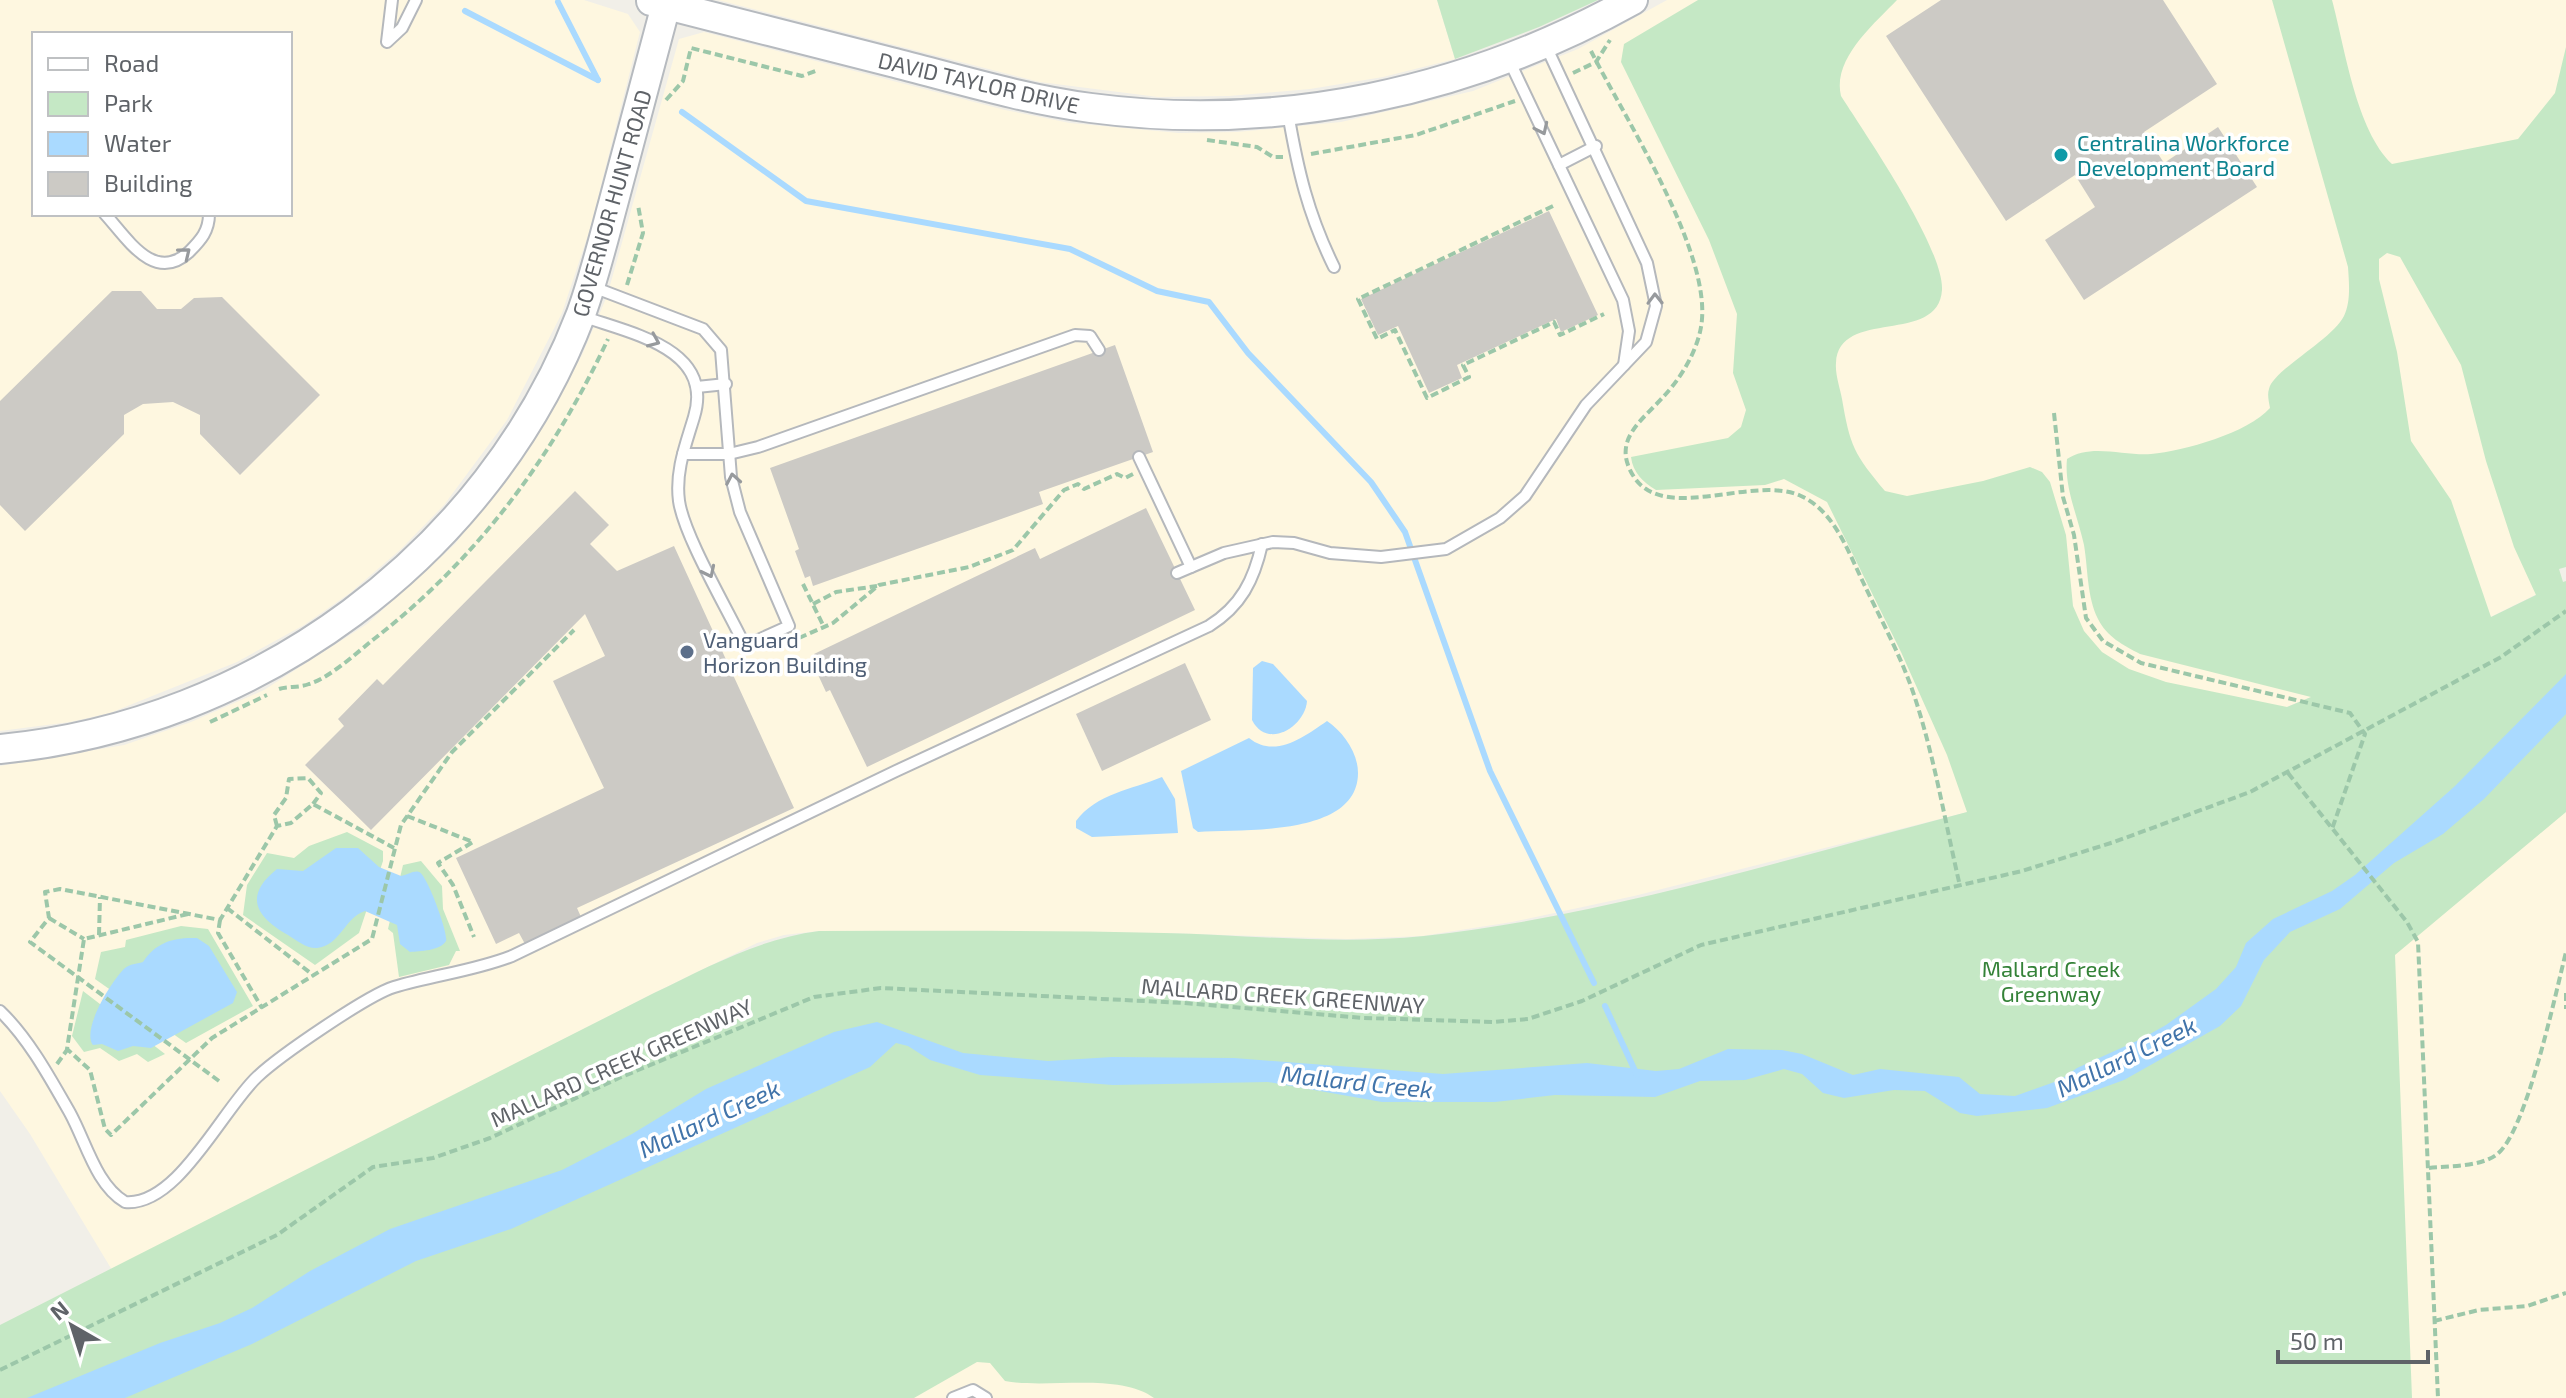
<svg xmlns="http://www.w3.org/2000/svg" width="2566" height="1398" viewBox="0 0 2566 1398" font-family="'Exo 2',sans-serif">
<style>
.commercial{fill:#fef7e0;fill-rule:evenodd}
.green{fill:#c5e8c5;fill-rule:evenodd}
.water{fill:#aadaff}
.lines{fill:none;stroke-linecap:round;stroke-linejoin:round}
.stream{stroke:#aadaff;stroke-width:6}
.building{fill:#cccac5}
.lane-casing{stroke:#b5b8bc;stroke-width:14}
.secondary-casing{stroke:#b6babf;stroke-width:32}
.path{stroke:#9cc7a9;stroke-width:4;stroke-dasharray:8 4;stroke-linecap:butt}
.lane{stroke:#fff;stroke-width:10}
.secondary{stroke:#fff;stroke-width:28}
.oneway{stroke:#979a9d}
.culture-dot{fill:#0f9aa8;stroke:#fff;stroke-width:3}
.service-dot{fill:#5c6f8a;stroke:#fff;stroke-width:3}
.labels{text-anchor:middle;dominant-baseline:central;stroke-width:7;stroke-linejoin:round;paint-order:stroke}
.street-label{font-size:22px;fill:#5f6368;stroke:#fff}
.culture-label{font-size:22px;fill:#0d838f;stroke:#fff;text-anchor:start}
.service-label{font-size:22px;fill:#4e5e75;stroke:#fff;text-anchor:start}
.park-label{font-size:22px;fill:#348238;stroke:#fff}
.water-label{font-size:24px;font-style:italic;fill:#4174aa;stroke:#fff}
</style>
<rect width="100%" height="100%" fill="#f1efe8"/>
<g class="commercial">
<path d="M0,0H584L628,14L640,32L590,229L562,313L507,420L444,505L401,549L350,593L304,625L237,662L110,713L70,722L0,731ZM34,34H290V214H34Z"/>
<polygon points="718,0 1437,0 1455,59 1383,77 1310,89 1229,96 1158,97 1040,82"/>
<polygon points="1667,0 2566,0 2566,363 2543,591 2418,653 2331,689 2205,740 2047,792 1634,896 1512,922 1422,936 1348,939 1162,933 819,931 784,935 757,943 654,993 112,1270 30,1134 0,1091 0,766 124,745 191,722 264,690 367,624 455,544 531,445 582,355 607,296 679,39 704,32 1005,110 1070,123 1179,133 1237,132 1341,122 1473,91 1578,49"/>
<polygon points="2566,812 2566,1398 323,1398 2530,840"/>
</g>
<g class="green">
<polygon points="1437,0 1598,0 1539,27 1455,59"/>
<path d="M1698,0H1897C1874,24 1832,59 1841,96C1866,135 1944,248 1942,290C1938,346 1839,307 1836,363C1835,374 1840,388 1842,399C1850,446 1854,454 1885,491L1907,496L1983,481L2030,467L2042,472L2050,482L2066,535L2073,606L2084,631L2102,652L2129,669L2166,682L2287,707L2311,697L2140,654C2123,645 2107,637 2098,619C2087,597 2088,569 2084,545C2078,517 2064,487 2067,459C2090,443 2124,456 2151,454C2184,451 2248,433 2270,408C2269,402 2267,395 2269,389C2273,370 2332,340 2344,316C2351,301 2349,283 2348,267L2272,0H2332C2345,48 2356,130 2392,164L2518,139L2555,93L2566,47V567L2559,569L2563,582L2566,581V812L2395,955L2412,1398H1154C1119,1372 1048,1389 1005,1381L990,1363L977,1362L914,1398H0V1325L654,993C708,967 758,939 819,931C934,931 1049,930 1164,933C1250,935 1338,945 1424,936C1606,916 1790,858 1967,812L1947,755L1901,652L1827,502L1784,479L1765,485L1656,490C1643,482 1633,473 1631,457L1728,438L1741,427L1746,410L1733,373L1737,314L1709,240L1621,62L1624,44ZM2387,253L2400,257L2461,365L2486,461L2514,547L2536,595L2491,617L2451,500L2411,441L2397,352L2379,279V259Z"/>
<polygon points="347,832 383,851 383,861 359,933 315,965 243,915 247,885 267,853 294,858 309,846"/>
<polygon points="421,861 442,886 443,909 460,951 456,951 449,965 399,977 393,933 388,929 403,865"/>
<polygon points="181,926 208,929 253,1006 186,1043 95,979 101,952 125,947 126,940"/>
<polygon points="83,991 165,1054 148,1062 137,1054 119,1061 100,1048 84,1052 72,1036"/>
</g>
<g class="water">
<path d="M1262,661L1273,664L1307,701C1305,727 1267,750 1252,720L1253,668Z"/>
<polygon points="2566,674 2566,714 2484,799 2443,834 2394,863 2340,909 2290,932 2264,960 2241,1006 2220,1026 2124,1080 2047,1108 1977,1116 1960,1113 1925,1091 1894,1090 1844,1098 1823,1093 1802,1074 1784,1069 1745,1080 1700,1081 1655,1097 1555,1095 1495,1102 1382,1102 1268,1082 1113,1085 980,1075 930,1060 908,1046 896,1043 870,1067 511,1229 416,1261 252,1344 125,1398 27,1398 160,1343 220,1323 252,1308 310,1271 390,1229 562,1170 632,1134 706,1089 834,1032 877,1022 963,1053 1048,1061 1112,1057 1234,1058 1443,1074 1587,1063 1656,1071 1679,1069 1728,1049 1782,1050 1802,1054 1853,1075 1880,1069 1959,1077 1980,1094 2015,1096 2060,1080 2077,1068 2141,1039 2166,1025 2216,989 2236,967 2246,943 2273,919 2332,891 2355,875 2455,786"/>
<path d="M1327,721C1343,732 1358,752 1358,773C1358,837 1243,829 1198,832L1193,828L1181,771L1249,738C1275,759 1304,737 1327,721Z"/>
<path d="M1162,777L1175,799L1178,833L1092,837L1076,828V821C1097,793 1131,790 1162,777Z"/>
<path d="M336,848H358L379,867L401,876C407,875 414,870 419,872C427,874 449,935 446,941C440,951 420,951 410,952L400,944L397,925L365,911C345,917 340,946 317,948C307,949 296,940 288,935C256,917 243,896 277,869L303,871Z"/>
<path d="M197,938L209,946L237,992L233,1003L151,1048L133,1046L118,1051L102,1044L93,1045C81,1030 112,980 125,968C130,964 136,964 143,962C156,942 174,937 197,938Z"/>
</g>
<g class="lines">
<g class="stream">
<polyline points="558,2 598,80"/>
<polyline points="465,11 598,80"/>
<polyline points="682,112 806,201 1070,249 1157,291 1209,302 1248,353 1371,482 1405,532 1490,771 1594,983"/>
<polyline points="1605,1006 1637,1075"/>
</g>
</g>
<g class="building">
<polygon points="1941,0 2163,0 2217,84 2144,132 2164,163 2218,127 2257,187 2084,300 2045,240 2095,207 2075,175 2006,221 1886,36"/>
<polygon points="1549,211 1598,315 1561,332 1556,319 1457,365 1462,378 1429,393 1398,326 1378,335 1361,299"/>
<polygon points="112,291 141,291 157,309 181,309 194,298 222,297 320,395 240,475 200,434 200,415 173,402 143,404 124,415 124,434 25,531 0,505 0,401"/>
<polygon points="1115,345 1153,452 1039,492 1043,504 813,586 810,576 805,578 795,551 799,549 770,468"/>
<polygon points="575,491 609,525 590,544 617,571 674,546 794,808 577,908 581,917 525,944 519,933 496,944 456,858 604,788 553,681 605,656 585,614 371,830 305,765 344,726 338,719 377,679 383,685"/>
<polygon points="1146,508 1195,610 867,767 830,690 826,692 814,666 819,663 814,654 1035,548 1040,559"/>
<polygon points="1185,663 1211,720 1102,771 1076,714"/>
</g>
<g class="lines">
<g class="lane-casing">
<g id="lane">
<polyline points="392,0 387,42 402,28 416,0"/>
<polyline points="1509,60 1623,300 1629,331 1624,365"/>
<path d="M1288,113C1298,171 1308,214 1334,267"/>
<polyline points="1559,165 1596,146"/>
<path d="M105,214C127,238 154,284 189,252C201,240 209,231 209,214"/>
<path d="M582,316C629,333 715,348 694,417C686,444 675,471 679,501C684,536 728,610 745,646L789,626L740,512L731,477L721,350L703,329L593,287"/>
<polyline points="697,387 726,384"/>
<polyline points="683,454 729,454 758,447 1075,335 1090,336 1099,350"/>
<polyline points="1139,457 1191,567"/>
<polyline points="1177,573 1224,553 1273,542 1294,543 1330,553 1381,557 1446,549 1500,518 1525,496 1586,405 1646,342 1656,306 1647,263 1546,46"/>
<path d="M0,1011C29,1039 50,1078 70,1113C86,1142 96,1185 125,1202C177,1207 222,1110 257,1077C279,1056 368,995 394,987C434,975 474,971 512,956L896,771L1209,626C1241,606 1254,580 1262,544"/>
<polyline points="953,1398 973,1390 986,1398"/>
</g>
</g>
<g class="secondary-casing">
<g id="secondary">
<path d="M651,1C731,22 811,41 891,62C958,79 1023,99 1091,108C1279,133 1468,92 1633,0"/>
<path d="M0,749C255,725 489,555 581,314C594,278 603,241 613,204C631,137 649,71 666,5"/>
</g>
</g>
<g class="path">
<path d="M1591,51C1625,119 1714,255 1701,327C1697,351 1681,378 1664,396C1643,420 1610,440 1634,477C1665,524 1754,474 1801,496C1834,511 1848,551 1863,582C1880,618 1900,654 1913,692C1934,754 1945,822 1960,886"/>
<polyline points="1573,73 1596,62 1610,40"/>
<polyline points="666,100 683,81 691,48 802,76 818,70"/>
<polyline points="1207,140 1257,147 1273,157 1283,157"/>
<polyline points="1311,154 1416,135 1515,101"/>
<polyline points="1553,206 1358,299 1377,339 1395,330 1427,398 1469,377 1463,365 1554,322 1560,335 1604,314"/>
<polyline points="627,285 643,233 638,205"/>
<polyline points="2054,413 2063,497 2074,535 2086,618 2103,641 2141,663 2350,713 2365,734 2332,829"/>
<polyline points="803,584 824,627"/>
<polyline points="813,604 836,592 877,586"/>
<polyline points="799,638 833,623 879,585 969,567 1013,550 1064,490 1078,484 1084,489 1117,474 1125,478 1133,474"/>
<polyline points="735,668 747,662"/>
<path d="M279,689C288,686 299,688 309,684C331,677 355,654 374,639C477,559 553,457 608,339"/>
<polyline points="210,722 267,695"/>
<polyline points="2288,773 2407,922 2418,942 2438,1398"/>
<polyline points="407,816 473,842 438,863 453,885 474,937"/>
<polyline points="277,826 274,815 286,798 289,779 308,778 321,793 313,804"/>
<polyline points="227,908 313,975"/>
<polyline points="188,914 84,939 67,1049 90,1070 105,1129 111,1135 212,1038 372,939 401,825 452,752 574,630"/>
<polyline points="49,918 84,939"/>
<polyline points="220,920 218,933 262,1008"/>
<polyline points="99,935 100,897"/>
<polyline points="2566,993 2566,1009"/>
<polyline points="57,1064 67,1050"/>
<polyline points="219,1081 30,942 49,918 45,892 60,889 220,920 277,826 291,823 313,804 394,848"/>
<path d="M2429,1168C2449,1166 2479,1167 2496,1155C2526,1135 2556,991 2566,952"/>
<polyline points="2434,1321 2479,1310 2527,1306 2566,1293"/>
<polyline points="0,1370 277,1235 373,1167 433,1158 490,1138 619,1078 814,997 881,988 1184,1003 1364,1018 1493,1022 1528,1019 1582,1001 1701,945 2022,871 2114,842 2250,792 2501,657 2566,611"/>
</g>
<use href="#lane" class="lane"/>
<use href="#secondary" class="secondary"/>
</g>
<defs><path id="oneway-chevron" d="M-2-3.5L2.5 0L-2 3.5" fill="none" stroke-width="1.6" stroke-linecap="round" stroke-linejoin="round" transform="scale(2)"/></defs>
<g class="oneway">
<use href="#oneway-chevron" transform="translate(1542 129) rotate(65)"/>
<use href="#oneway-chevron" transform="translate(185 253) rotate(-39)"/>
<use href="#oneway-chevron" transform="translate(1655 299) rotate(-91)"/>
<use href="#oneway-chevron" transform="translate(654 341) rotate(23)"/>
<use href="#oneway-chevron" transform="translate(733 479) rotate(-100)"/>
<use href="#oneway-chevron" transform="translate(709 572) rotate(64)"/>
</g>
<circle class="culture-dot" cx="2061" cy="155" r="8"/>
<circle class="service-dot" cx="687" cy="652" r="8"/>
<g class="labels">
<g class="street-label">
<text transform="translate(979 82) rotate(13)">DAVID TAYLOR DRIVE</text>
<text transform="translate(611 203) rotate(-74)">GOVERNOR HUNT ROAD</text>
<text transform="translate(1283 995) rotate(4)">MALLARD CREEK GREENWAY</text>
<text transform="translate(621 1062) rotate(-24)">MALLARD CREEK GREENWAY</text>
</g>
<g class="culture-label">
<text x="2077" y="142">Centralina Workforce<tspan x="2077" dy="25">Development Board</tspan></text>
</g>
<g class="service-label">
<text x="703" y="639">Vanguard<tspan x="703" dy="25">Horizon Building</tspan></text>
</g>
<g class="park-label">
<text x="2051" y="968">Mallard Creek<tspan x="2051" dy="25">Greenway</tspan></text>
</g>
<g class="water-label">
<text transform="translate(2126 1056) rotate(-26)">Mallard Creek</text>
<text transform="translate(1357 1081) rotate(6)">Mallard Creek</text>
<text transform="translate(709 1118) rotate(-25)">Mallard Creek</text>
</g>
</g>
<rect x="32" y="32" width="260" height="184" fill="#ffffff" stroke="#bfc1c3" stroke-width="2"/>
<rect x="48" y="58" width="40" height="12" fill="#ffffff" stroke="#bfc1c3" stroke-width="2"/>
<text x="104" y="72" font-size="24" fill="#5f6368">Road</text>
<rect x="48" y="92" width="40" height="24" fill="#c5e8c5" stroke="#bfc1c3" stroke-width="2"/>
<text x="104" y="112" font-size="24" fill="#5f6368">Park</text>
<rect x="48" y="132" width="40" height="24" fill="#aadaff" stroke="#bfc1c3" stroke-width="2"/>
<text x="104" y="152" font-size="24" fill="#5f6368">Water</text>
<rect x="48" y="172" width="40" height="24" fill="#cccac5" stroke="#bfc1c3" stroke-width="2"/>
<text x="104" y="192" font-size="24" fill="#5f6368">Building</text>
<g transform="translate(72 1326) rotate(321)" stroke="#ffffff" stroke-width="6" paint-order="stroke">
<path d="M0-6L14 30L0 20L-14 30Z" fill="#5f6368"/>
<text y="-12" font-size="22" font-weight="bold" text-anchor="middle" fill="#5f6368">N</text>
</g>
<path d="M2278 1350v12h150v-12" fill="none" stroke="#5f6368" stroke-width="4"/>
<text x="2290" y="1350" font-size="24" fill="#5f6368" stroke="#ffffff" stroke-width="6" paint-order="stroke">50 m</text>
</svg>
